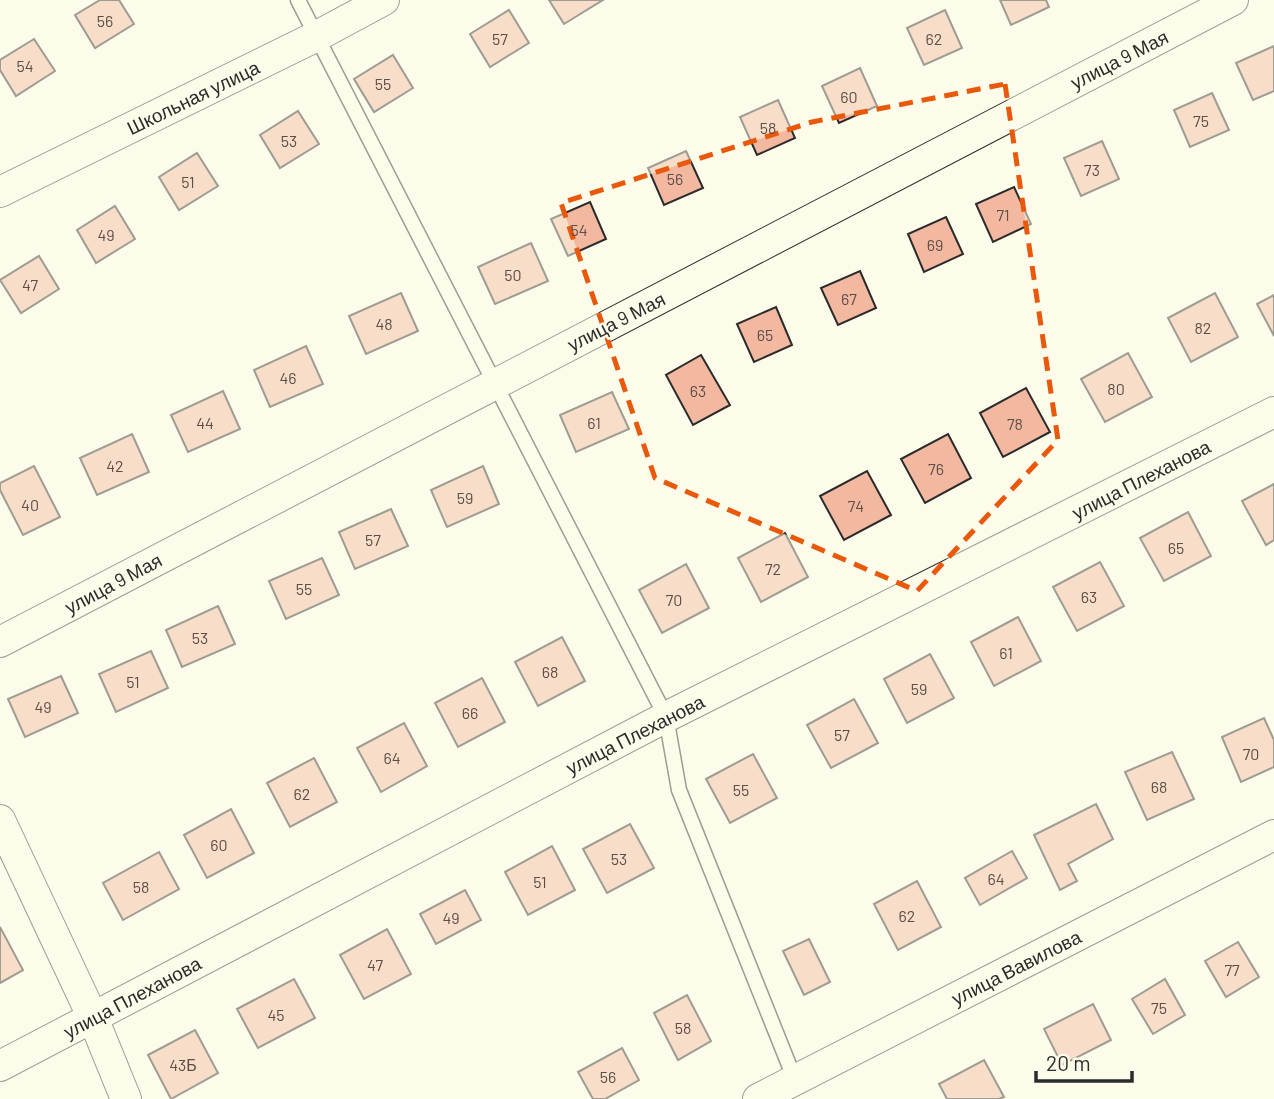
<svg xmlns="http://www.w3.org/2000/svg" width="1274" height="1099" viewBox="0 0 1274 1099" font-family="Barlow,sans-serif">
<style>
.building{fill:#f2b8a0;stroke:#2b2b2b;stroke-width:2}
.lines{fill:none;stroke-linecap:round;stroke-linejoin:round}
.service-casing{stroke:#2b2b2b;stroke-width:17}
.minor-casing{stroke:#2b2b2b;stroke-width:32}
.service{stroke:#fdfbea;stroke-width:14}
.minor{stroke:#fdfbea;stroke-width:30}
.marked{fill:none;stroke:#e8590c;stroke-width:5;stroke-dasharray:14 9;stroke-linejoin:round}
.labels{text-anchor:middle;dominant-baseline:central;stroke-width:5;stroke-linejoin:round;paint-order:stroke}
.number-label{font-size:16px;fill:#5d4e48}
.street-label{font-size:19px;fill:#2b2b2b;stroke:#fdfbea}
</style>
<rect width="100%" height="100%" fill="#fdfbea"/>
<g class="building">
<polygon points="100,0 119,0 134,24 95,48 75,15"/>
<polygon points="549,0 603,0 564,24"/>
<polygon points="1000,0 1046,0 1049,7 1011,25"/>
<polygon points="509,10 529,43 490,67 470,34"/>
<polygon points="945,10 962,48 924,65 907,28"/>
<polygon points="34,39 55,71 16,96 0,70 0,60"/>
<polygon points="1274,46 1274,91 1253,100 1236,63"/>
<polygon points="393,55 413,88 374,112 354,79"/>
<polygon points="860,68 877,106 839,123 822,86"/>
<polygon points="1212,93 1229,130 1190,147 1174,110"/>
<polygon points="778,100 795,138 757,155 740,117"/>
<polygon points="298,111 319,144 280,168 260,135"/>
<polygon points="1102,141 1119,179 1081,196 1064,158"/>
<polygon points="686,151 703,188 664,205 648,168"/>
<polygon points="197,153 218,186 179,210 159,177"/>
<polygon points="1014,187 1031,224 993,242 976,204"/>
<polygon points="590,202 606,239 568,256 551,219"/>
<polygon points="115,206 135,239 96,263 77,230"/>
<polygon points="946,217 963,254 924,272 908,234"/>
<polygon points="531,243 548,281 495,304 478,267"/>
<polygon points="39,256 59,289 21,313 0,280"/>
<polygon points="860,271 876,308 838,325 821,288"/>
<polygon points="401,293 418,331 366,354 349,316"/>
<polygon points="1215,293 1238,337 1191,362 1168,318"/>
<polygon points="1274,295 1274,336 1257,304"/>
<polygon points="776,307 792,345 754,362 737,324"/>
<polygon points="306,346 323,384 270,407 254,370"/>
<polygon points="1128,353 1152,397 1105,422 1081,379"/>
<polygon points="701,355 730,405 693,425 666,375"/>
<polygon points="1026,388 1050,432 1003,457 980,413"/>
<polygon points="223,391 240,429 188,452 171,415"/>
<polygon points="612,392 629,429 576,452 560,415"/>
<polygon points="132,434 149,472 97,495 80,458"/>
<polygon points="948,434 971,478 925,503 901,459"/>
<polygon points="34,466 60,517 23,535 0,490 0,483"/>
<polygon points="483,466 499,504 447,527 431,490"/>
<polygon points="867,471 891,515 844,540 820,496"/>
<polygon points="1274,484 1274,540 1266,545 1242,501"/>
<polygon points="391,509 408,546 355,569 339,532"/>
<polygon points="1188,512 1211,556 1164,581 1140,538"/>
<polygon points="785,533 808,577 761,602 738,558"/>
<polygon points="322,558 339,595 286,619 269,581"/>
<polygon points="1100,562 1124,606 1077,631 1053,587"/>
<polygon points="686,564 709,608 662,633 639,590"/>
<polygon points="218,606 235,644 182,667 166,630"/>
<polygon points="1018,617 1041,661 994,686 971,642"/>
<polygon points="562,637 585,681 538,706 515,662"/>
<polygon points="151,651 168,688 116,712 99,674"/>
<polygon points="930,654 954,698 907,723 884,679"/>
<polygon points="61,676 78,713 25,737 8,699"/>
<polygon points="482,678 505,722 458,747 435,703"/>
<polygon points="854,699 878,743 831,768 807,725"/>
<polygon points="1264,718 1274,740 1274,767 1241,782 1222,737"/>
<polygon points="404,723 427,766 381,792 357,748"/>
<polygon points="1172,752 1194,799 1147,820 1125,772"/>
<polygon points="753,754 777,798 730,823 706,779"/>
<polygon points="314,758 337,802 290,827 267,783"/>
<polygon points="1096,804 1113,839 1068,864 1077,881 1060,890 1034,835"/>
<polygon points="231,809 254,853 207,878 184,835"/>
<polygon points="630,824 654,868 607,893 583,849"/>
<polygon points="552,846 575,890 528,915 505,872"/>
<polygon points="1012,851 1027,878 980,905 965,878"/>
<polygon points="159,852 179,889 123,920 103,883"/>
<polygon points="917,881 941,927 898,950 874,904"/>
<polygon points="465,890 481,920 436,944 420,914"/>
<polygon points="0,927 23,970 0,983"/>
<polygon points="387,929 411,974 364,999 340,955"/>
<polygon points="809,939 830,982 804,995 783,951"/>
<polygon points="1238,942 1259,977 1226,997 1205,961"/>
<polygon points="294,979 315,1018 258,1048 237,1009"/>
<polygon points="1165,979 1185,1015 1153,1034 1132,999"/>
<polygon points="687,995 711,1041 678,1060 654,1013"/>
<polygon points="1093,1004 1111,1040 1062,1065 1044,1029"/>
<polygon points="195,1030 218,1073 171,1099 148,1055"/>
<polygon points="622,1048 639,1080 605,1099 593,1099 578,1072"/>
<polygon points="984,1060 1004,1097 999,1099 947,1099 939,1084"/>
</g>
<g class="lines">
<g class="service-casing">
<polyline id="service" points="298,0 666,717 679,790 795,1080"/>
</g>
<g class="minor-casing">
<g id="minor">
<polyline points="0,192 317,36 384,0"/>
<polyline points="0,642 1233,0"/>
<polyline points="0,820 93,1018 126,1099"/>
<polyline points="0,1066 666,717 1274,412"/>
<polyline points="758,1099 1274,835"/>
</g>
</g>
<use href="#service" class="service"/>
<use href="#minor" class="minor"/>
</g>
<path d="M0 0H1274V1099H0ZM1005,84L1058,440L917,591L655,478L561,203L812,122Z" fill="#fdfbea" fill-opacity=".55" fill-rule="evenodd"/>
<path class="marked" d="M1005,84L1058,440L917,591L655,478L561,203L812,122Z"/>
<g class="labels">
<g class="number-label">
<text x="105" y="20">56</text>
<text x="500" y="38">57</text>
<text x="934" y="38">62</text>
<text x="25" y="65">54</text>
<text x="383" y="83">55</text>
<text x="849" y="96">60</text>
<text x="1201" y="120">75</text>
<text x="768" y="127">58</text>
<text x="289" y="140">53</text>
<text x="1092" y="169">73</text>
<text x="675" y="178">56</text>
<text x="188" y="181">51</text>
<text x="1003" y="214">71</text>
<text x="579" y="229">54</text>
<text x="106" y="234">49</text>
<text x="935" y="244">69</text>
<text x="513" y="274">50</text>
<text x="30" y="284">47</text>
<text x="849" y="298">67</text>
<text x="384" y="323">48</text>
<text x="1203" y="327">82</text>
<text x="765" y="334">65</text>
<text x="288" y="377">46</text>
<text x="1116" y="388">80</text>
<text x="698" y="390">63</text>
<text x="205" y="422">44</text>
<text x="594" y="422">61</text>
<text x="1015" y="423">78</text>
<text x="115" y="465">42</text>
<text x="936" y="468">76</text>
<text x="465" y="497">59</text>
<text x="30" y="504">40</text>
<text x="856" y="505">74</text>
<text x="373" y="539">57</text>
<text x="1176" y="547">65</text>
<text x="773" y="568">72</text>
<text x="304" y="588">55</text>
<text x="1089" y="596">63</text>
<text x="674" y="599">70</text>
<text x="200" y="637">53</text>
<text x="1006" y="652">61</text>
<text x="550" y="671">68</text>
<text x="133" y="681">51</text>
<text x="919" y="688">59</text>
<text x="43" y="706">49</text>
<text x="470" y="712">66</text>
<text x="842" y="734">57</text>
<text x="1251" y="753">70</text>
<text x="392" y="757">64</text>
<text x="1159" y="786">68</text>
<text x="741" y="789">55</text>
<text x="302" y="793">62</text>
<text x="219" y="844">60</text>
<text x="619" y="858">53</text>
<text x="996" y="878">64</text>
<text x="540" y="881">51</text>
<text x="141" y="886">58</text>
<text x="907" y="915">62</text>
<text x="451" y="917">49</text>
<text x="375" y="964">47</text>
<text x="1232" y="969">77</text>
<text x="1159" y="1007">75</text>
<text x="276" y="1014">45</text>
<text x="683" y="1027">58</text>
<text x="183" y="1064">43Б</text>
<text x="608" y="1076">56</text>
</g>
<g class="street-label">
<text transform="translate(1119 59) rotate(-27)">улица 9 Мая</text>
<text transform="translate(193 97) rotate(-26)">Школьная улица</text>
<text transform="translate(616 321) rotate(-27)">улица 9 Мая</text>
<text transform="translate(1141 479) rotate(-27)">улица Плеханова</text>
<text transform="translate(113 583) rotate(-28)">улица 9 Мая</text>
<text transform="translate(635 734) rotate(-27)">улица Плеханова</text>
<text transform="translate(1016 967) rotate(-27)">улица Вавилова</text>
<text transform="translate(132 997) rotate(-28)">улица Плеханова</text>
</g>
</g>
<path d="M1036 1071v10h96v-10" fill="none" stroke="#2b2b2b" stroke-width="3.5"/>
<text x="1046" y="1071" font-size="21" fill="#2b2b2b" stroke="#fdfbea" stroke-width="5" paint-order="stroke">20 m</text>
</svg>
